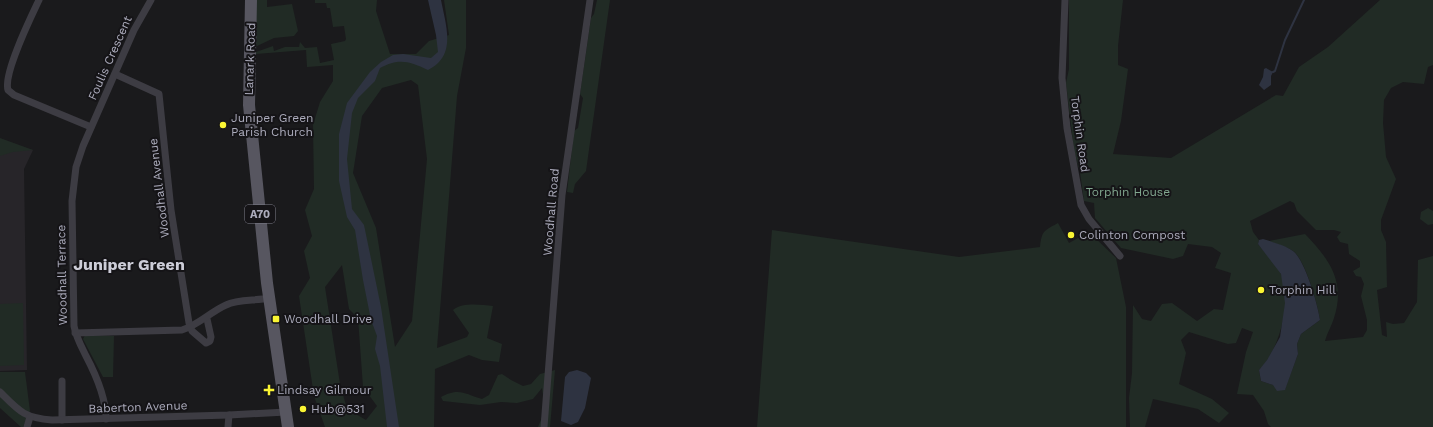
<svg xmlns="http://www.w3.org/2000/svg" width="1433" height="427" viewBox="0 0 1433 427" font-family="'Work Sans',sans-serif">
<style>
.built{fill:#272529}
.green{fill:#212b25;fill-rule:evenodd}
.water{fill:#2e3341}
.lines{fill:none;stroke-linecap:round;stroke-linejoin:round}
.stream{stroke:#2e3341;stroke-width:2}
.street{stroke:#3d3c43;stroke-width:7}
.primary{stroke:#575660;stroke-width:12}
.poi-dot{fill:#faf533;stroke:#151417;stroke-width:1.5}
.labels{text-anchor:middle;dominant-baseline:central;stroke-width:4;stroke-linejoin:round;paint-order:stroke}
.shield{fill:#151417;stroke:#7f7e8a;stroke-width:1}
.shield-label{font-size:11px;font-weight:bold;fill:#acacbc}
.street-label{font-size:12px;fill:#acacbc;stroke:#151417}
.poi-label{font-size:12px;fill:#acacbc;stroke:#151417;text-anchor:start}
.park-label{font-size:12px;fill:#82a890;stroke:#151417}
.district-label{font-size:16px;font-weight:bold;fill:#cdcdd8;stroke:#151417}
</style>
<rect width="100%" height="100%" fill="#1a1a1c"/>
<polygon class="built" points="0,142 33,150 24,169 27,370 0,371"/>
<g class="green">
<polygon points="249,0 267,0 267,7 292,4 298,31 294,36 274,38 257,46 251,45"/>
<path d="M315,0H377L376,11L390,54H416L429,41L449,35L444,0H466V48L457,96L437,348L467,337L469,333L453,310C463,302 481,305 493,306L487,338L502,344L499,362L482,360L469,355L435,369L434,427H325L314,396L299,296L310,278L304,251L312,236L305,210L314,189L313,125L320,102L333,81V65L307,67L306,50L256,54V52L273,46L274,51L285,47H299L300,42L305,48L317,47L320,63L334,60L331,44L345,41L346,39L344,26L333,27L330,8H327L326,3H315ZM411,80L418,85L427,159L412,321L395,347L376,228L353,173L362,116L382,88ZM342,265L349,309L358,318L363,387L377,406L366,420L347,409L340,384L325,287Z"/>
<polygon points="597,0 610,0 586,171 575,184 573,193 567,192 574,131 578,128 583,98 580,94 591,18 594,14"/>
<path d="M1069,0H1123L1118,46V65L1128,69L1121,121L1113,154L1171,158L1276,95L1283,96L1299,67L1328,47L1380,0H1433V65L1428,67L1424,84L1403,82L1391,88L1384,100L1383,123L1386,157L1396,179L1381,220V230L1386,242L1387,287L1377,290L1382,335L1387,337L1386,322L1393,324L1404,323L1417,302L1418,260L1433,256V427H1271L1268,424L1264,411L1253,395L1237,394L1246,352L1253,332L1242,328L1236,343L1228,344L1189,332L1181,340L1186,353L1179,384L1212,399L1229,413L1219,423L1198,409L1153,399L1145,427H1130L1129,398L1132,373L1133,305L1142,319L1151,321L1162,304L1172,303L1197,321L1214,309L1223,310L1231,273L1215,268L1221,253L1212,247L1188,244L1183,256L1173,259L1121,248L1095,218L1094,203L1084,201L1080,172L1074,151L1066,83L1069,69ZM1290,201L1294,203L1297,211L1316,230H1334L1341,232L1337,237L1340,242L1348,244L1349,254L1360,261V267L1353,271L1356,276L1361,277L1364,284L1361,296L1367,320V330L1363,337L1325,341C1327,333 1332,325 1334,318C1346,281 1329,259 1305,234L1269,241C1276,244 1286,246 1293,251C1305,259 1318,305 1320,320L1301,334L1297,344L1298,354L1285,389L1261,381L1259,370C1279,351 1293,300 1281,274C1276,263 1266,254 1258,244L1259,240L1253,232L1250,221Z"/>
<polygon points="0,138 33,150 13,152 0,156"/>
<polygon points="1428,208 1433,211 1433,224 1428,225 1420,219 1421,212"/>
<path d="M1058,223L1069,243L1089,232L1116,258L1126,307V427H757L772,230L959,257L1040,247C1042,231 1043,231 1058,223Z"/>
<polygon points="23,303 24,365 0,366 0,304"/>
<polygon points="85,335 114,336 113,377 103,377 83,339"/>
<path d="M555,370L550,427H538L545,410L542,388L533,399L517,403L501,402L480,405L443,401L441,397C459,387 465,394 482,399L489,395L498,375L502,374L511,380L523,386L531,384L540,374Z"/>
<polygon points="0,372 25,372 30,411 23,427 21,427 0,408"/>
</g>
<g class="water">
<path d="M428,0H441C446,26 457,56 428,70C409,61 399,58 380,68L375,81L358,98L352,113L347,159L352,209L364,225L381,307L399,427H387L380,366L375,349L377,336L371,320L363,280L355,230L347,217L339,181V134L347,103L370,72L381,62L393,55L403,54L431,58L438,52L436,35Z"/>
<polygon points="1266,68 1273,72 1271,76 1271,85 1264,90 1259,85 1263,77 1264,69"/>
<path d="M1263,239C1272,242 1285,245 1293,251C1305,260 1318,305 1320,320L1301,334L1297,344L1298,354L1285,390L1277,391L1273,385L1261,381L1259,370L1267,360L1280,337L1285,303L1281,274L1258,244L1259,240Z"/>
<polygon points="577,370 586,373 591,378 585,408 578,422 571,425 561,421 565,377 569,372"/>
</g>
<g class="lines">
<polyline class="stream" points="1273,72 1275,71 1285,40 1304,0"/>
<g class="street">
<path d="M39,0C31,17 3,74 8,90L14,95L91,127"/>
<polyline points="1065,0 1062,78 1067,128 1081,205 1089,219 1120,256"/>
<polyline points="115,74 159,94 171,210 189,323 192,331 206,343 210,341 211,337 207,319"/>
<path d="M75,333L182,330C199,325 210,312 226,305C238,299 256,301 269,298"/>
<polyline points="62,381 62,420"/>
<path d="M0,392C19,411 24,418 52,420L229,415L286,412"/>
<path d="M106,419C106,397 96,375 86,356C81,346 76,337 74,326L72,201L76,167L83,146L134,30L151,0"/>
<polyline points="27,427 30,417"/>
<polyline points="228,427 229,415"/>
<polyline points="544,427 562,195 590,0"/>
</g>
<polyline class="primary" points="251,0 249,105 267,283 288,427"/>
</g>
<g class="poi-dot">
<circle cx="223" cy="125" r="4"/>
<circle cx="1071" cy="235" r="4"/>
<circle cx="1261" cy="290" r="4"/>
<rect x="272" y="315" width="8" height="8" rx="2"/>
<path d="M267 384h4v4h4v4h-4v4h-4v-4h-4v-4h4z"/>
<circle cx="303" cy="409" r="4"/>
</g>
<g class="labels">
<rect class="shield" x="245" y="205" width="30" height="18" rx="3"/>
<g class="shield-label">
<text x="260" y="214">A70</text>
</g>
<g class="street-label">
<text transform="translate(110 58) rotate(-66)">Foulis Crescent</text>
<text transform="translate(250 59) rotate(-88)">Lanark Road</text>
<text transform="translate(1080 134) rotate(82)">Torphin Road</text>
<text transform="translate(159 188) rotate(-97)">Woodhall Avenue</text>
<text transform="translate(551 212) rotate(-85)">Woodhall Road</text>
<text transform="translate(62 275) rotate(-91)">Woodhall Terrace</text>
<text transform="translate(138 407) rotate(-2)">Baberton Avenue</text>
</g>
<g class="poi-label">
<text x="231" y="118">Juniper Green<tspan x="231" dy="14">Parish Church</tspan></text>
<text x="1079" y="235">Colinton Compost</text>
<text x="1269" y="290">Torphin Hill</text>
<text x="284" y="319">Woodhall Drive</text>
<text x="277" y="390">Lindsay Gilmour</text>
<text x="311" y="409">Hub@531</text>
</g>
<g class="park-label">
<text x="1128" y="192">Torphin House</text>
</g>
<g class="district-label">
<text x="129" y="264">Juniper Green</text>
</g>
</g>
</svg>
